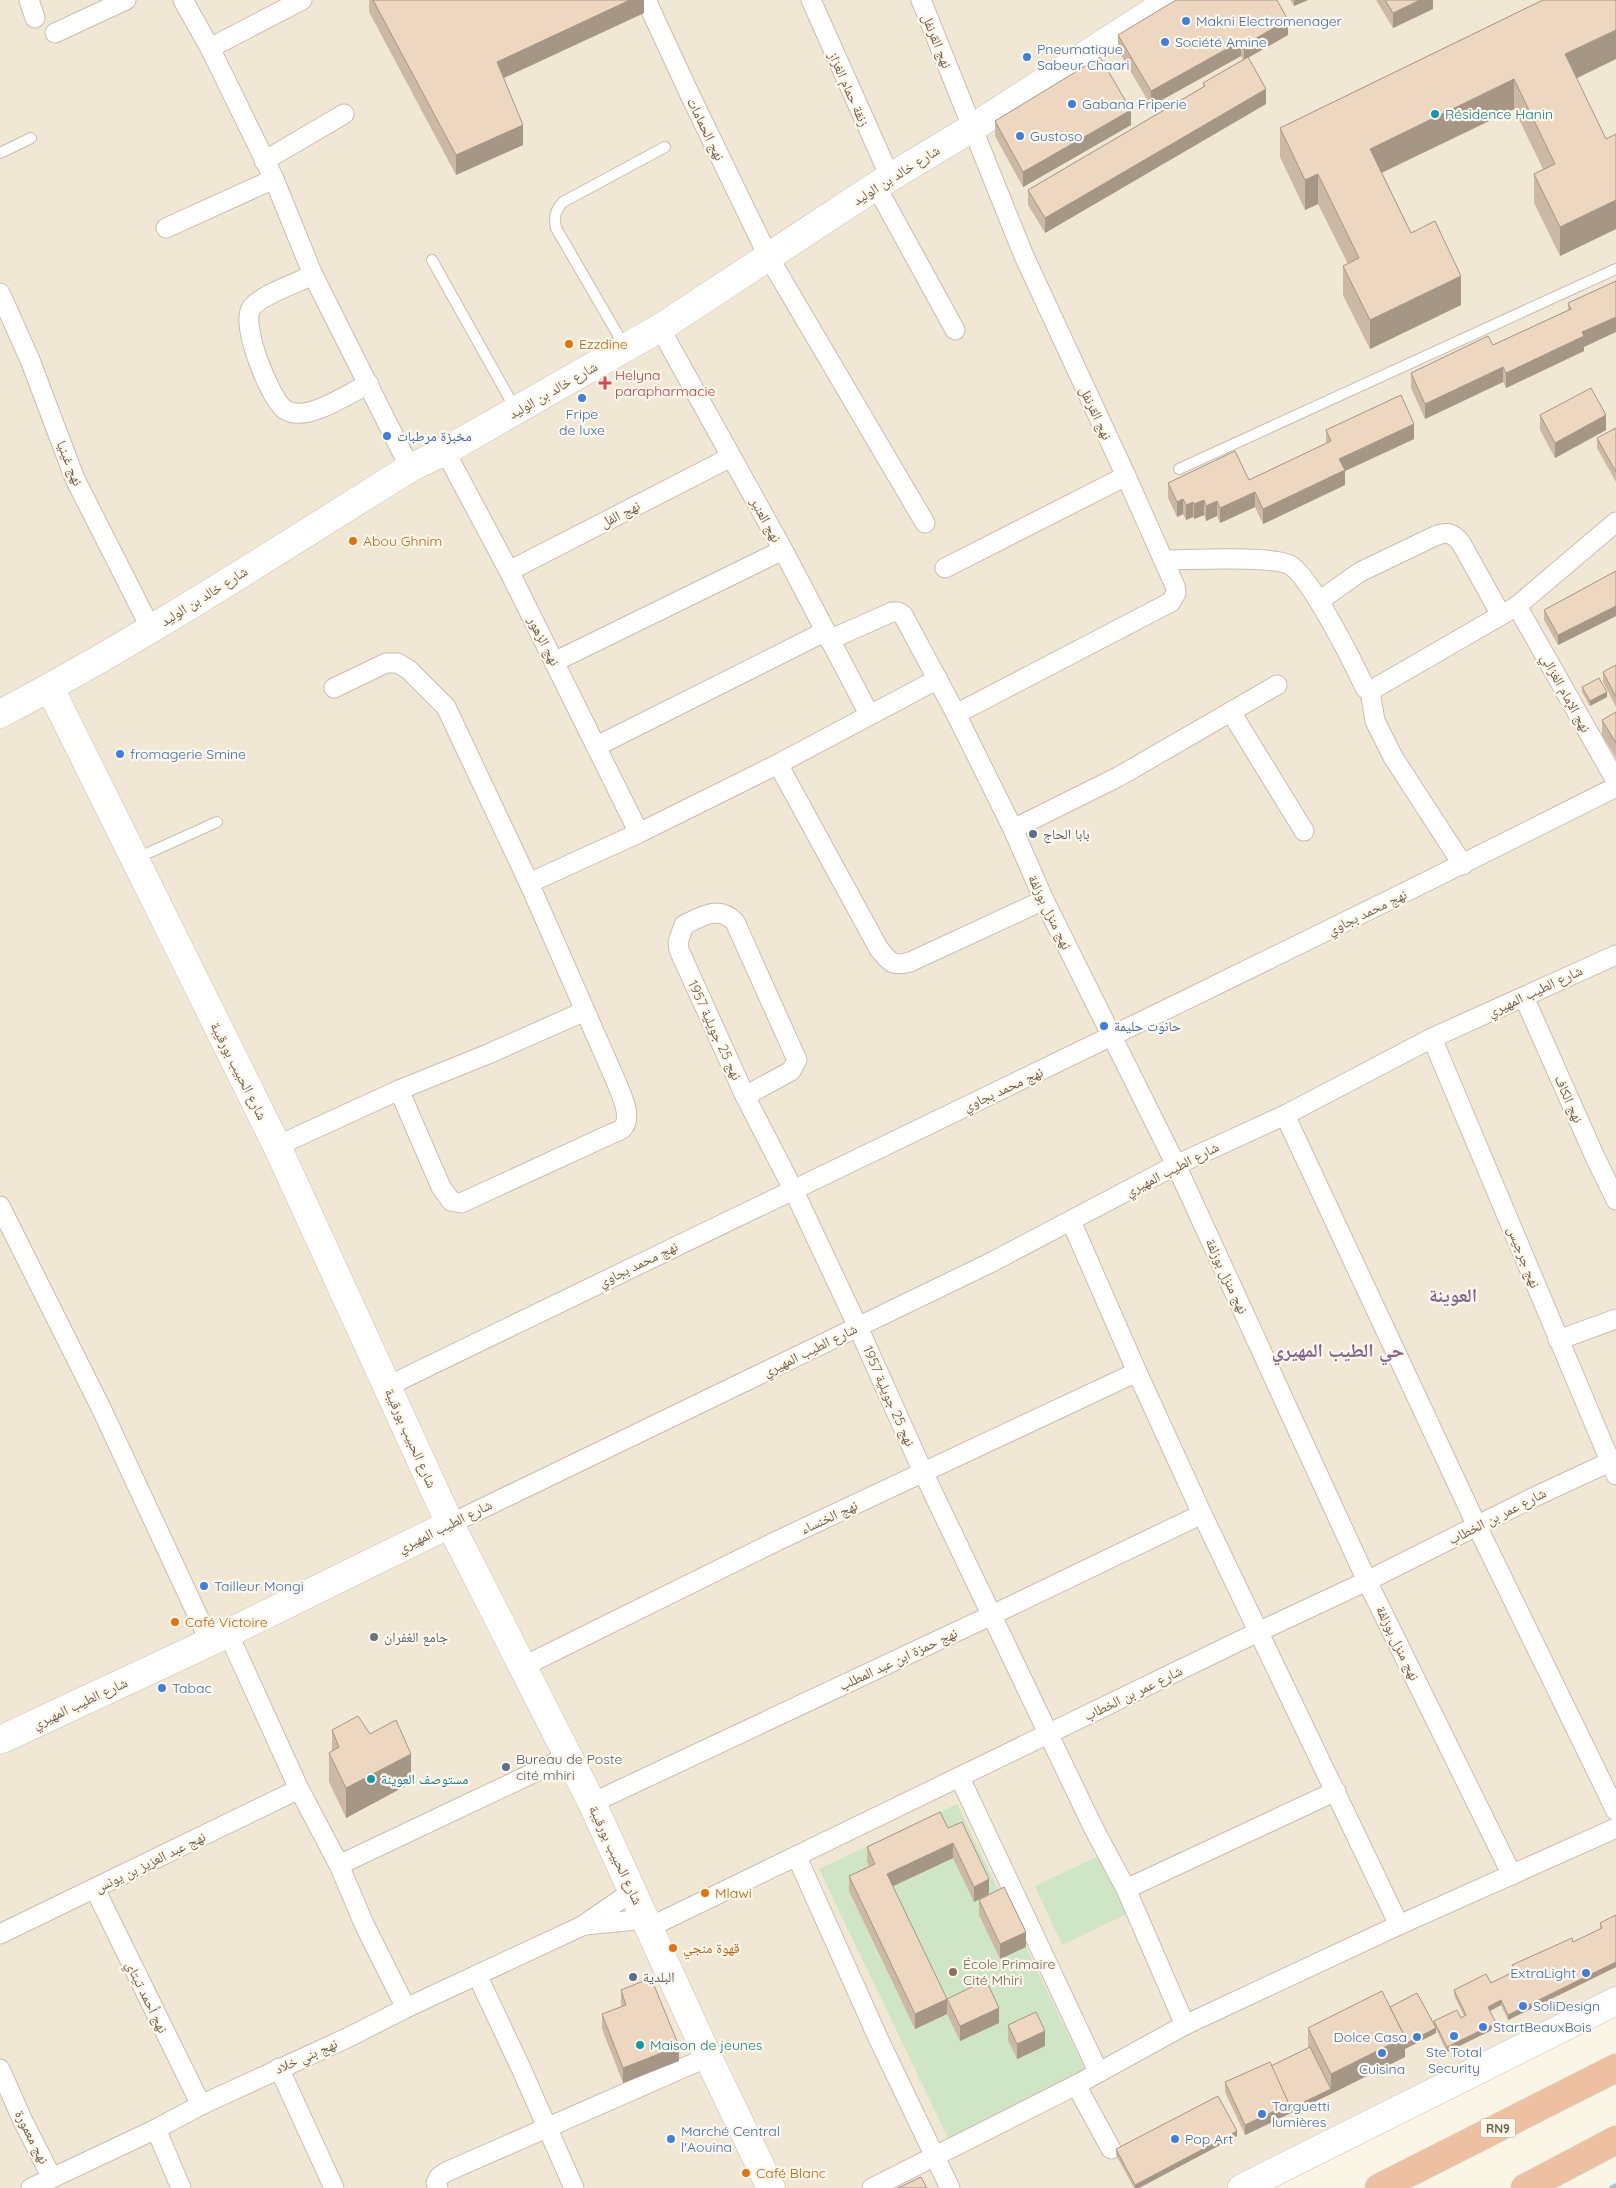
<svg xmlns="http://www.w3.org/2000/svg" width="1616" height="2188" viewBox="0 0 1616 2188" font-family="Quicksand,'Noto Naskh Arabic',sans-serif">
<style>
.residential{fill:#f1e7d5}
.green{fill:#cee6c5}
.lines{fill:none;stroke-linecap:round;stroke-linejoin:round}
.stream{stroke:#a3c5d2;stroke-width:5.5}
.lane-casing{stroke:#cabdad;stroke-width:12}
.street-casing{stroke:#cabdad;stroke-width:21}
.secondary-casing{stroke:#cdbeab;stroke-width:29}
.highway-casing{stroke:#dad5d1;stroke-width:29}
.lane{stroke:#fff;stroke-width:10}
.street{stroke:#fff;stroke-width:19}
.secondary{stroke:#fff;stroke-width:28}
.highway{stroke:#eec0a2;stroke-width:28}
.wall{fill:#ccb9a5}
.shaded-wall{fill:#a69686}
.building{fill:#edd7c0;stroke:#a69686}
.shop-dot{fill:#3f7fe0;stroke:#fdf8eb;stroke-width:2}
.culture-dot{fill:#0f9aa8;stroke:#fdf8eb;stroke-width:2}
.food-dot{fill:#e8710a;stroke:#fdf8eb;stroke-width:2}
.health-dot{fill:#e0444e;stroke:#fdf8eb;stroke-width:2}
.service-dot{fill:#5c6f8a;stroke:#fdf8eb;stroke-width:2}
.worship-dot{fill:#6b7280;stroke:#fdf8eb;stroke-width:2}
.education-dot{fill:#8d6e63;stroke:#fdf8eb;stroke-width:2}
.labels{text-anchor:middle;dominant-baseline:central;stroke-width:4.5;stroke-linejoin:round;paint-order:stroke}
.shield{fill:#fdf8eb;stroke:#9a8c7c;stroke-width:1}
.shield-label{font-size:12px;font-weight:bold;fill:#705e4d}
.shop-label{font-size:14px;fill:#366cbe;stroke:#fdf8eb;text-anchor:start}
.street-label{font-size:14px;fill:#705e4d;stroke:#fdf8eb}
.culture-label{font-size:14px;fill:#0d838f;stroke:#fdf8eb;text-anchor:start}
.food-label{font-size:14px;fill:#c56008;stroke:#fdf8eb;text-anchor:start}
.health-label{font-size:14px;fill:#be3a42;stroke:#fdf8eb;text-anchor:start}
.service-label{font-size:14px;fill:#4e5e75;stroke:#fdf8eb;text-anchor:start}
.worship-label{font-size:14px;fill:#5b616d;stroke:#fdf8eb;text-anchor:start}
.education-label{font-size:14px;fill:#785e54;stroke:#fdf8eb;text-anchor:start}
.district-label{font-size:19px;font-weight:bold;fill:#84658c;stroke:#fdf8eb}
</style>
<rect width="100%" height="100%" fill="#faf5e5"/>
<polygon class="residential" points="0,0 1616,0 1616,1997 1257,2188 0,2188"/>
<g class="green">
<polygon points="957,1804 1086,2072 948,2138 819,1869"/>
<polygon points="1103,1854 1131,1912 1062,1945 1035,1886"/>
</g>
<g class="lines">
<polyline class="stream" points="1612,2188 1616,2186"/>
<g class="lane-casing">
<g id="lane">
<polyline points="0,153 31,138"/>
<polyline points="432,260 516,410"/>
<path d="M625,347L556,228C554,216 555,211 563,202L665,147"/>
<polyline points="1179,469 1616,269"/>
<polyline points="135,859 217,822"/>
</g>
</g>
<g class="street-casing">
<g id="street">
<polyline points="29,0 35,18"/>
<polyline points="183,0 210,48 274,179 313,275 410,468"/>
<polyline points="646,0 691,97 768,256 925,523"/>
<polyline points="811,0 890,177"/>
<polyline points="921,0 1024,256 1126,476 1175,586 1176,593 1171,602 956,714"/>
<polyline points="55,33 126,0"/>
<polyline points="210,48 302,0"/>
<polyline points="264,161 344,114"/>
<polyline points="876,186 955,330"/>
<polyline points="166,228 274,179"/>
<path d="M313,275C297,283 263,294 252,307C239,323 270,398 284,409C286,411 292,413 295,413C316,416 349,393 369,384"/>
<polyline points="0,293 30,360 75,479 151,629"/>
<polyline points="660,328 783,550 869,714"/>
<polyline points="445,451 509,571 639,833"/>
<path d="M1164,560C1189,560 1271,555 1290,565C1310,576 1354,664 1365,688L1370,691L1375,721L1393,757L1463,865"/>
<polyline points="945,568 1126,476"/>
<polyline points="509,571 731,457"/>
<path d="M1319,601L1360,572L1435,536C1447,531 1453,533 1461,543L1501,615"/>
<polyline points="1517,606 1616,781"/>
<polyline points="829,640 892,612 898,612 903,615 956,714 1013,829 1044,900 1176,1165 1367,1581 1512,1875"/>
<polyline points="554,662 783,550"/>
<path d="M334,688L386,663H398L409,670L446,707L529,883L615,1079C620,1092 634,1117 622,1129C619,1131 614,1133 611,1134L461,1203L451,1201L441,1187L399,1090"/>
<polyline points="1370,691 1517,606 1616,522"/>
<polyline points="1231,712 1304,831"/>
<polyline points="597,746 826,631"/>
<path d="M778,764L879,949C890,962 892,967 910,962L1044,900"/>
<polyline points="1013,829 1118,777 1277,685"/>
<polyline points="529,883 639,833 778,764 938,679"/>
<polyline points="1524,997 1595,1157 1616,1200"/>
<polyline points="1432,1038 1616,1475"/>
<path d="M745,1096L791,1071L797,1060L735,922C719,905 702,916 684,925L678,942L679,950L745,1096L793,1189L858,1327L924,1474L1093,1827L1126,1889L1185,2025"/>
<polyline points="1285,1115 1477,1526 1616,1811"/>
<polyline points="277,1146 399,1090 488,1054 585,1011"/>
<polyline points="0,1206 102,1410 210,1642"/>
<polyline points="1071,1221 1137,1372 1202,1514 1399,1925"/>
<polyline points="1558,1340 1616,1319"/>
<path d="M388,1386C797,1187 1209,992 1616,787"/>
<polyline points="450,1524 990,1263 1176,1165 1285,1115 1432,1038 1616,955"/>
<polyline points="228,1633 299,1789 339,1865 364,1924 406,2008"/>
<polyline points="524,1666 779,1540 1137,1372"/>
<polyline points="960,1778 1098,2071"/>
<polyline points="592,1803 992,1615 1202,1514"/>
<polyline points="797,1857 879,2040 950,2188"/>
<polyline points="339,1865 569,1756"/>
<polyline points="95,1889 201,2105"/>
<polyline points="1126,1889 1336,1791"/>
<polyline points="585,1925 647,1919"/>
<polyline points="650,1927 1258,1632 1367,1581 1532,1498 1616,1459"/>
<polyline points="0,1934 299,1789"/>
<polyline points="477,1975 520,2066 574,2188"/>
<polyline points="279,2068 334,2188"/>
<polyline points="0,2069 23,2121 52,2178"/>
<polyline points="1076,2085 1111,2149"/>
<polyline points="156,2129 181,2188"/>
<polyline points="31,2188 156,2129 201,2105 349,2037 406,2008 582,1926 633,1891"/>
<polyline points="438,2188 436,2183 439,2177 446,2172 708,2057"/>
<polyline points="872,2188 1076,2085 1185,2025 1399,1925 1616,1828"/>
</g>
</g>
<g class="secondary-casing">
<g id="secondary">
<polyline points="50,688 277,1146 450,1524 592,1803 708,2057 771,2188"/>
<path d="M0,714C141,640 275,552 410,468L445,451L660,328L876,186L972,128L1171,0"/>
<polyline points="0,1740 210,1642 450,1524"/>
<polyline points="1242,2188 1616,2001"/>
</g>
</g>
<g class="highway-casing">
<g id="highway">
<polyline points="1379,2188 1616,2068"/>
<polyline points="1525,2188 1616,2140"/>
</g>
</g>
<use href="#lane" class="lane"/>
<use href="#street" class="street"/>
<use href="#secondary" class="secondary"/>
<use href="#highway" class="highway"/>
</g>
<g class="wall">
<polygon points="369,0 644,0 644,13 504,78 523,145 456,175 369,12"/>
<polygon points="1290,0 1308,0 1294,6"/>
<polygon points="1376,0 1433,0 1433,9 1393,28"/>
<polygon points="1543,0 1576,78 1606,139 1616,134 1616,229 1560,256 1534,203 1534,174 1543,169 1514,109 1382,173 1411,233 1461,305 1370,349 1343,295 1343,266 1348,264 1318,204 1305,210 1280,157 1280,128"/>
<polygon points="1118,35 1288,35 1248,58 1266,104 1045,233 1028,205 1028,190 1203,87 1203,83 1243,60 1241,56 1151,106 1118,50"/>
<polygon points="995,121 1131,125 1023,187 995,136"/>
<polygon points="1616,281 1584,347 1584,351 1506,388 1503,382 1425,419 1411,388 1411,373 1493,345 1568,310 1568,303"/>
<polygon points="1540,415 1606,430 1555,458 1540,430"/>
<polygon points="1616,428 1616,482 1597,448 1597,438"/>
<polygon points="1326,430 1414,439 1345,471 1345,485 1263,524 1255,507 1220,523 1217,516 1206,521 1204,515 1194,519 1193,517 1186,520 1183,514 1177,517 1168,498 1168,483 1249,480 1326,444"/>
<polygon points="1616,571 1616,616 1558,645 1544,620 1544,610"/>
<polygon points="1616,665 1616,707 1603,682 1603,672"/>
<polygon points="1582,687 1607,697 1590,706 1582,692"/>
<polygon points="1616,712 1616,758 1602,735 1602,720"/>
<polygon points="332,1730 370,1734 411,1783 346,1818 329,1782 329,1753 332,1751"/>
<polygon points="948,1828 989,1894 974,1902 953,1858 893,1886 947,2014 915,2029 849,1891 849,1876 869,1866 867,1862 867,1847"/>
<polygon points="979,1900 1026,1947 1000,1959 979,1915"/>
<polygon points="1616,1915 1616,1967 1508,2020 1501,2005 1490,2011 1496,2028 1447,2052 1436,2029 1436,2033 1405,2049 1405,2057 1289,2114 1245,2135 1225,2092 1225,2082 1271,2066 1308,2048 1308,2028 1390,2007 1434,2025 1434,2021 1461,2018 1464,2016 1454,1995 1454,1990 1491,1983 1513,1972 1512,1965 1573,1942 1600,1929 1600,1923"/>
<polygon points="621,1990 679,2061 623,2083 602,2029 602,2014 621,2007"/>
<polygon points="947,1999 999,2023 960,2041 947,2014"/>
<polygon points="1008,2025 1045,2046 1017,2059 1008,2040"/>
<polygon points="1237,2136 1139,2188 1134,2188 1116,2155 1116,2149"/>
</g>
<g class="shaded-wall">
<polygon points="630,0 644,0 644,13 497,81 497,62"/>
<polygon points="1294,0 1308,0 1294,6"/>
<polygon points="1420,0 1433,0 1433,9 1393,28 1393,13"/>
<polygon points="1288,20 1288,35 1244,60 1244,45"/>
<polygon points="1616,30 1616,59 1565,84 1565,54"/>
<polygon points="1241,41 1241,56 1151,106 1151,91"/>
<polygon points="1514,79 1514,109 1370,178 1370,149"/>
<polygon points="1266,89 1266,104 1045,233 1045,218"/>
<polygon points="1131,110 1131,125 1023,187 1023,172"/>
<polygon points="523,125 523,145 456,175 456,155"/>
<polygon points="1318,174 1318,204 1305,210 1305,180"/>
<polygon points="1616,200 1616,229 1560,256 1560,227"/>
<polygon points="1461,276 1461,305 1370,349 1370,320"/>
<polygon points="1616,317 1616,332 1584,347 1584,351 1506,388 1506,373 1582,332"/>
<polygon points="1503,367 1503,382 1425,419 1425,404"/>
<polygon points="1606,415 1606,430 1555,458 1555,443"/>
<polygon points="1414,424 1414,439 1345,471 1345,485 1263,524 1263,509 1339,459"/>
<polygon points="1255,492 1255,507 1220,523 1220,508"/>
<polygon points="1183,499 1183,514 1177,517 1177,502"/>
<polygon points="1204,500 1204,515 1194,519 1194,504"/>
<polygon points="1217,501 1217,516 1206,521 1206,506"/>
<polygon points="1193,502 1193,517 1186,520 1186,505"/>
<polygon points="1616,606 1616,616 1558,645 1558,635"/>
<polygon points="1607,692 1607,697 1590,706 1590,701"/>
<polygon points="411,1754 411,1783 346,1818 346,1788"/>
<polygon points="953,1843 953,1858 887,1889 887,1874"/>
<polygon points="989,1879 989,1894 974,1902 974,1887"/>
<polygon points="1026,1932 1026,1947 1000,1959 1000,1944"/>
<polygon points="1616,1962 1616,1967 1508,2020 1508,2015"/>
<polygon points="947,1999 947,2014 915,2029 915,2014"/>
<polygon points="1501,2000 1501,2005 1488,2012 1488,2007"/>
<polygon points="999,2008 999,2023 960,2041 960,2026"/>
<polygon points="1496,2023 1496,2028 1447,2052 1447,2047"/>
<polygon points="1436,2028 1436,2033 1405,2049 1405,2057 1331,2094 1331,2074 1405,2037"/>
<polygon points="1045,2031 1045,2046 1017,2059 1017,2044"/>
<polygon points="679,2046 679,2061 623,2083 623,2068"/>
<polygon points="1331,2089 1331,2094 1245,2135 1245,2125 1289,2104"/>
<polygon points="1237,2131 1237,2136 1139,2188 1135,2188 1135,2185"/>
</g>
<g class="building">
<polygon points="373,0 630,0 497,62 523,125 456,155"/>
<polygon points="1176,0 1277,0 1288,20 1244,45 1241,41 1151,91 1118,35"/>
<polygon points="1385,0 1420,0 1393,13"/>
<polygon points="1543,0 1616,0 1616,30 1565,54 1606,139 1616,134 1616,200 1560,227 1534,174 1555,164 1514,79 1370,149 1411,233 1435,221 1461,276 1370,320 1343,266 1359,258 1318,174 1305,180 1280,128"/>
<polygon points="1100,57 1131,110 1023,172 995,121"/>
<polygon points="1248,57 1266,89 1045,218 1028,190 1205,86 1203,83"/>
<polygon points="1616,281 1616,317 1582,332 1584,336 1506,373 1503,367 1425,404 1411,373 1488,336 1493,345 1571,309 1568,303"/>
<polygon points="1591,388 1606,415 1555,443 1540,415"/>
<polygon points="1401,395 1414,424 1339,459 1345,470 1263,509 1255,492 1220,508 1217,501 1206,506 1204,500 1194,504 1193,502 1186,505 1183,499 1177,502 1168,483 1235,451 1249,480 1331,441 1326,430"/>
<polygon points="1616,428 1616,472 1597,438"/>
<polygon points="1616,571 1616,606 1558,635 1544,610"/>
<polygon points="1616,665 1616,697 1603,672"/>
<polygon points="1599,678 1607,692 1590,701 1582,687"/>
<polygon points="1616,712 1616,743 1602,720"/>
<polygon points="358,1716 370,1734 396,1720 411,1754 346,1788 329,1753 339,1747 332,1730"/>
<polygon points="940,1812 948,1828 962,1822 989,1879 974,1887 953,1843 887,1874 947,1999 915,2014 849,1876 875,1864 867,1847"/>
<polygon points="1004,1887 1026,1932 1000,1944 979,1900"/>
<polygon points="1616,1915 1616,1962 1508,2015 1501,2000 1488,2007 1496,2023 1447,2047 1434,2021 1457,2010 1461,2018 1466,2015 1454,1990 1486,1974 1491,1983 1515,1971 1512,1965 1572,1938 1573,1942 1602,1928 1600,1923"/>
<polygon points="651,1978 679,2046 623,2068 602,2014 626,2005 621,1990"/>
<polygon points="986,1980 999,2008 960,2026 947,1999"/>
<polygon points="1382,1991 1405,2037 1331,2074 1308,2028"/>
<polygon points="1417,1993 1436,2028 1405,2044 1405,2037 1390,2007"/>
<polygon points="1036,2012 1045,2031 1017,2044 1008,2025"/>
<polygon points="1310,2047 1331,2089 1289,2109 1289,2104 1271,2066"/>
<polygon points="1270,2062 1289,2104 1245,2125 1225,2082"/>
<polygon points="1218,2096 1237,2131 1135,2185 1116,2149"/>
<polygon points="921,2177 927,2188 898,2188"/>
</g>
<g class="shop-dot">
<circle cx="1186" cy="21" r="5"/>
<circle cx="1165" cy="42" r="5"/>
<circle cx="1027" cy="57" r="5"/>
<circle cx="1072" cy="104" r="5"/>
<circle cx="1020" cy="136" r="5"/>
<circle cx="582" cy="398" r="5"/>
<circle cx="387" cy="436" r="5"/>
<circle cx="120" cy="754" r="5"/>
<circle cx="1104" cy="1026" r="5"/>
<circle cx="204" cy="1586" r="5"/>
<circle cx="162" cy="1688" r="5"/>
<circle cx="1586" cy="1973" r="5"/>
<circle cx="1523" cy="2006" r="5"/>
<circle cx="1483" cy="2027" r="5"/>
<circle cx="1454" cy="2036" r="5"/>
<circle cx="1417" cy="2037" r="5"/>
<circle cx="1382" cy="2053" r="5"/>
<circle cx="1262" cy="2114" r="5"/>
<circle cx="671" cy="2139" r="5"/>
<circle cx="1175" cy="2139" r="5"/>
</g>
<g class="culture-dot">
<circle cx="1435" cy="114" r="5"/>
<circle cx="371" cy="1779" r="5"/>
<circle cx="640" cy="2045" r="5"/>
</g>
<g class="food-dot">
<circle cx="569" cy="344" r="5"/>
<circle cx="353" cy="541" r="5"/>
<circle cx="175" cy="1622" r="5"/>
<circle cx="705" cy="1893" r="5"/>
<circle cx="673" cy="1948" r="5"/>
<circle cx="746" cy="2173" r="5"/>
</g>
<path class="health-dot" d="M602.5 375.5h5v5h5v5h-5v5h-5v-5h-5v-5h5z"/>
<g class="service-dot">
<circle cx="1033" cy="834" r="5"/>
<circle cx="506" cy="1767" r="5"/>
<circle cx="633" cy="1977" r="5"/>
</g>
<circle class="worship-dot" cx="374" cy="1637" r="5"/>
<circle class="education-dot" cx="953" cy="1972" r="5"/>
<g class="labels">
<rect class="shield" x="1480.5" y="2118.5" width="35" height="19" rx="4"/>
<g class="shield-label">
<text x="1498" y="2128">RN9</text>
</g>
<g class="shop-label">
<text x="1196" y="21">Makni Electromenager</text>
<text x="1175" y="42">Société Amine</text>
<text x="1037" y="49">Pneumatique<tspan x="1037" dy="16">Sabeur Chaari</tspan></text>
<text x="1082" y="104">Gabana Friperie</text>
<text x="1030" y="136">Gustoso</text>
<text x="582" y="414" text-anchor="middle">Fripe<tspan x="582" dy="16">de luxe</tspan></text>
<text x="397" y="436">مخبزة مرطبات</text>
<text x="130" y="754">fromagerie Smine</text>
<text x="1114" y="1026">حانوت حليمة</text>
<text x="214" y="1586">Tailleur Mongi</text>
<text x="172" y="1688">Tabac</text>
<text x="1576" y="1973" text-anchor="end">ExtraLight</text>
<text x="1533" y="2006">SoliDesign</text>
<text x="1493" y="2027">StartBeauxBois</text>
<text x="1407" y="2037" text-anchor="end">Dolce Casa</text>
<text x="1454" y="2052" text-anchor="middle">Ste Total<tspan x="1454" dy="16">Security</tspan></text>
<text x="1382" y="2069" text-anchor="middle">Cuisina</text>
<text x="1272" y="2106">Targuetti<tspan x="1272" dy="16">lumières</tspan></text>
<text x="681" y="2131">Marché Central<tspan x="681" dy="16">l'Aouina</tspan></text>
<text x="1185" y="2139">Pop Art</text>
</g>
<g class="street-label">
<text transform="translate(937 41) rotate(68)">نهج القرنفل</text>
<text transform="translate(849 89) rotate(66)">زنقة حمام الغزاز</text>
<text transform="translate(706 129) rotate(64)">نهج الحمامات</text>
<text transform="translate(896 175) rotate(-32)">شارع خالد بن الوليد</text>
<text transform="translate(553 390) rotate(-30)">شارع خالد بن الوليد</text>
<text transform="translate(1096 413) rotate(65)">نهج القرنفل</text>
<text transform="translate(70 463) rotate(68)">نهج غينيا</text>
<text transform="translate(620 514) rotate(-27)">نهج الفل</text>
<text transform="translate(766 520) rotate(61)">نهج العنبر</text>
<text transform="translate(204 596) rotate(-32)">شارع خالد بن الوليد</text>
<text transform="translate(544 641) rotate(63)">نهج الزهور</text>
<text transform="translate(1566 693) rotate(61)">نهج الإمام الغزالي</text>
<text transform="translate(1050 912) rotate(64)">نهج منزل بوزلفة</text>
<text transform="translate(1367 912) rotate(-26)">نهج محمد بجاوي</text>
<text transform="translate(1535 991) rotate(-25)">شارع الطيب المهيري</text>
<text transform="translate(715 1030) rotate(65)">نهج 25 جويلية 1957</text>
<text transform="translate(239 1071) rotate(63)">شارع الحبيب بورقيبة</text>
<text transform="translate(1003 1089) rotate(-25)">نهج محمد بجاوي</text>
<text transform="translate(1569 1099) rotate(66)">نهج الكاف</text>
<text transform="translate(1172 1169) rotate(-27)">شارع الطيب المهيري</text>
<text transform="translate(1524 1257) rotate(68)">نهج جرجيس</text>
<text transform="translate(638 1264) rotate(-26)">نهج محمد بجاوي</text>
<text transform="translate(1227 1276) rotate(65)">نهج منزل بوزلفة</text>
<text transform="translate(810 1350) rotate(-26)">شارع الطيب المهيري</text>
<text transform="translate(889 1396) rotate(66)">نهج 25 جويلية 1957</text>
<text transform="translate(411 1438) rotate(66)">شارع الحبيب بورقيبة</text>
<text transform="translate(1497 1516) rotate(-27)">شارع عمر بن الخطاب</text>
<text transform="translate(829 1517) rotate(-25)">نهج الخنساء</text>
<text transform="translate(445 1526) rotate(-26)">شارع الطيب المهيري</text>
<text transform="translate(1398 1643) rotate(64)">نهج منزل بوزلفة</text>
<text transform="translate(898 1659) rotate(-25)">نهج حمزة ابن عبد المطلب</text>
<text transform="translate(1133 1693) rotate(-26)">شارع عمر بن الخطاب</text>
<text transform="translate(80 1703) rotate(-25)">شارع الطيب المهيري</text>
<text transform="translate(616 1855) rotate(65)">شارع الحبيب بورقيبة</text>
<text transform="translate(150 1862) rotate(-26)">نهج عبد العزيز بن يونس</text>
<text transform="translate(147 1997) rotate(64)">نهج أحمد تيتاي</text>
<text transform="translate(306 2056) rotate(-24)">نهج بني خلاد</text>
<text transform="translate(32 2137) rotate(63)">نهج معمورة</text>
</g>
<g class="culture-label">
<text x="1445" y="114">Résidence Hanin</text>
<text x="381" y="1779">مستوصف العوينة</text>
<text x="650" y="2045">Maison de jeunes</text>
</g>
<g class="food-label">
<text x="579" y="344">Ezzdine</text>
<text x="363" y="541">Abou Ghnim</text>
<text x="185" y="1622">Café Victoire</text>
<text x="715" y="1893">Mlawi</text>
<text x="683" y="1948">قهوة منجي</text>
<text x="756" y="2173">Café Blanc</text>
</g>
<g class="health-label">
<text x="615" y="375">Helyna<tspan x="615" dy="16">parapharmacie</tspan></text>
</g>
<g class="service-label">
<text x="1043" y="834">بابا الحاج</text>
<text x="516" y="1759">Bureau de Poste<tspan x="516" dy="16">cité mhiri</tspan></text>
<text x="643" y="1977">البلدية</text>
</g>
<g class="worship-label">
<text x="384" y="1637">جامع الغفران</text>
</g>
<g class="education-label">
<text x="963" y="1964">École Primaire<tspan x="963" dy="16">Cité Mhiri</tspan></text>
</g>
<g class="district-label">
<text x="1453" y="1295">العوينة</text>
<text x="1338" y="1350">حي الطيب المهيري</text>
</g>
</g>
</svg>
